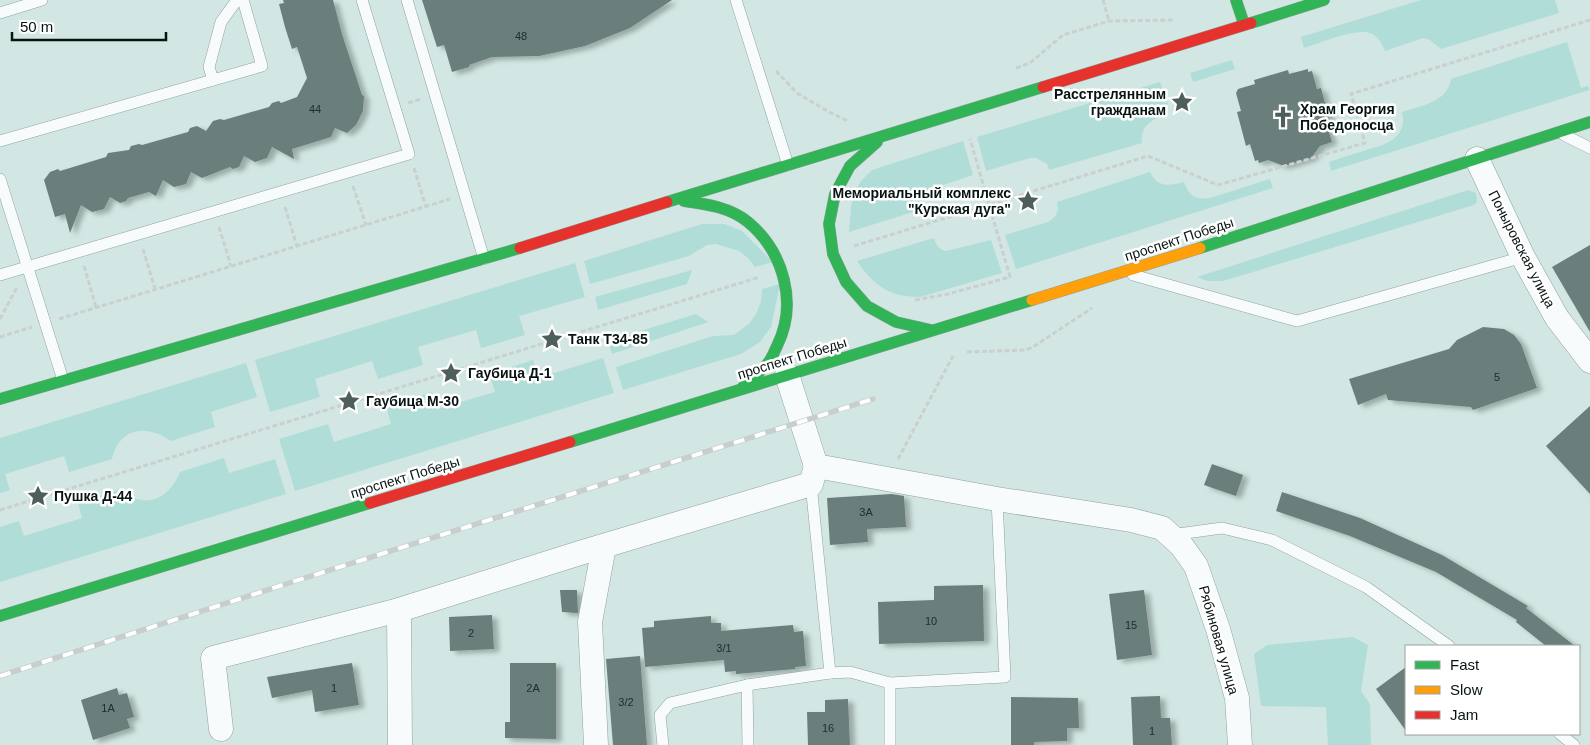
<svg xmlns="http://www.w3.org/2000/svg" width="1590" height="745" viewBox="0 0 1590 745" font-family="Helvetica,sans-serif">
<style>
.green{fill:#b0ddd7}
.building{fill:#6a7e7c;filter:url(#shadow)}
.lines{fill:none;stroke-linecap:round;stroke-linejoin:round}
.lane-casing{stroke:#90a09d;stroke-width:12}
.street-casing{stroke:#90a09d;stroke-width:25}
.fast-casing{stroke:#90a09d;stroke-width:12}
.slow-casing{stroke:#90a09d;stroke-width:12}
.jam-casing{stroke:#90a09d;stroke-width:12}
.path{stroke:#cad0cf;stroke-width:3;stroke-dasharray:5 2.5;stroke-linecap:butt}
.lane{stroke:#f8fbfb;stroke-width:11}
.street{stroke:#f8fbfb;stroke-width:24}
.fast{stroke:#30b455;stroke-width:11}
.slow{stroke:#ff9f0a;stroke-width:11}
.jam{stroke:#e5322d;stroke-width:11}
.rail-casing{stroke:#c8cecd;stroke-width:5.5}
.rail{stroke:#fff;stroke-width:4;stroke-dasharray:11;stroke-linecap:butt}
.labels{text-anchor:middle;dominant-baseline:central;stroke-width:5;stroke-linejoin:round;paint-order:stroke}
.number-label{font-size:11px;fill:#202e2c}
.poi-label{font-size:14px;font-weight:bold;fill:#071412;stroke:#fff;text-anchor:start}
.street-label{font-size:14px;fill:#071412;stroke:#fff}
</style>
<defs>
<filter id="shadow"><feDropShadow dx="5.5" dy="3" stdDeviation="2.5" flood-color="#0004"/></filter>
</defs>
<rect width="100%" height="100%" fill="#d2e7e3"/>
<g class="green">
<path d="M1421,0H1555L1559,13L1441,49L1430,40L1423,38L1385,51C1382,43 1378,36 1370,33C1355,28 1320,43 1304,48L1301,37Z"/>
<path d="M1567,42L1581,88L1588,86L1589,90L1331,171L1329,162C1340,158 1351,155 1363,151C1383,145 1408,140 1402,112C1420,106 1448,102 1451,79Z"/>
<polygon points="1232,60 1235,69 1193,82 1190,73"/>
<path d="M1160,82L1168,104L1163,106L1165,115C1151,120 1140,126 1142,143L1049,170L1047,164L1036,158H1030L986,171L977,137Z"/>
<path d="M963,141L973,175L928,190C923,196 923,200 926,208L849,232L851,207L854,193L861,181L872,170Z"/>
<path d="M1150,172C1157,188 1170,186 1184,182C1189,196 1195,200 1210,198L1270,179L1273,188L1016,269L1005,235L1048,222C1056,217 1060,211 1057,202Z"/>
<polygon points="1468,190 1476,193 1477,202 1474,205 1223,281 1207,281 1197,277"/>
<polygon points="702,224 725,224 742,231 773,262 755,267 748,258 739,251 716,244 707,245 689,256 590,284 584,261"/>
<path d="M934,238C936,245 938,249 946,251L991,240L1002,273L920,297C890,297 874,286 857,261Z"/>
<polygon points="575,263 585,297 519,316 525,335 481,348 476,330 418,347 423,365 378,379 372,361 315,379 320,397 270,412 255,360"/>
<polygon points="692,270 687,284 598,310 595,297"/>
<polygon points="780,284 771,327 760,342 741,354 623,390 616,367 713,336 734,335 750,323 757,312 761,301 762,289"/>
<polygon points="696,314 708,322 612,354 608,341"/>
<polygon points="603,358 614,393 295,491 279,439 328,424 334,442 391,424 386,406 432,392 437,409 495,392 489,374 533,360 538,378"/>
<path d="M246,363L257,397L211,412L215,427L171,441C146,424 120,427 112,459L69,472L64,456L5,474L10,490L0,493V438Z"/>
<path d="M224,458L229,473L275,459L286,494L0,582V527L19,521L24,536L82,518L78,503L121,489C145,511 169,499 180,472Z"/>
<polygon points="1353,637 1368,645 1361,691 1370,704 1371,745 1328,745 1326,707 1261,706 1254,654 1267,645"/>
</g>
<g class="building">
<polygon points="283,0 333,0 342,34 362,95 364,96 363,111 356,125 347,133 335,128 331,137 292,149 294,159 272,147 267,158 255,162 244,156 239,167 233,169 230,167 202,178 191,172 186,184 174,187 163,180 156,196 149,192 128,198 126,201 120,203 110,197 104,209 92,212 81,205 70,233 65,214 55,217 44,180 50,172 58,169 60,171 106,157 108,153 129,150 131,146 139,144 142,145 188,132 190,128 197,126 206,131 213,121 220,119 224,120 269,107 272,103 279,101 281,103 297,97 307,78 297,47 292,49 285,27 279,4 284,3"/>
<polygon points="422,0 672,0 630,28 585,46 539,56 492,57 469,65 469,67 452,72 444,45 437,47"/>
<polygon points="1308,69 1308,72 1312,71 1317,89 1321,88 1330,122 1326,123 1332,142 1320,146 1311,158 1284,166 1268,160 1259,163 1258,160 1255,161 1250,144 1246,146 1237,112 1241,111 1236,93 1238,89 1255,84 1254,80 1288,70 1289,74"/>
<polygon points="1590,245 1590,332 1552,267"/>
<polygon points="1483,327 1504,329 1514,335 1521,344 1537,388 1473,410 1471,407 1388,400 1386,394 1358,405 1349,379 1449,349 1457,340"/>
<polygon points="1590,406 1590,494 1546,446"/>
<polygon points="1212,464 1243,475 1236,496 1204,485"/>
<polygon points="1282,492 1360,518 1442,555 1528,606 1526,608 1575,646 1546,646 1516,622 1517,620 1436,572 1350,536 1276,511"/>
<polygon points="892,494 904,496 906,527 867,529 868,542 830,545 827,498"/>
<polygon points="983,585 984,641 879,644 878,602 934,600 934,586"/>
<polygon points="560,590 577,590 578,613 562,612"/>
<polygon points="1144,590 1152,655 1117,660 1109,594"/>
<polygon points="492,615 494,649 450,651 449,617"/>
<polygon points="711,616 711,623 721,623 721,631 793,625 794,632 803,631 806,666 795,667 795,669 736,674 736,671 725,672 724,660 645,667 642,628 654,627 654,621"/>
<polygon points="640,656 647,745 613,745 606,659"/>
<polygon points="352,663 359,705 315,712 312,690 272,698 267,677"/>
<polygon points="510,663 556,663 556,739 505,738 505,722 510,722"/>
<polygon points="1406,667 1406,731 1376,689"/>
<polygon points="117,688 119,695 127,693 134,717 127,719 130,728 93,740 81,700"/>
<polygon points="1160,696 1161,718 1170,718 1172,745 1133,745 1131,697"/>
<polygon points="1011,697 1078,698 1079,728 1067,728 1067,741 1034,742 1034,745 1011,745"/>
<polygon points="848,699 850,745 808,745 807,712 825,712 825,700"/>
</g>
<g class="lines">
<g class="lane-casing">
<g id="lane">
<polyline points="407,0 484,259"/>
<polyline points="736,0 788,165"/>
<polyline points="0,13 42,0"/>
<polyline points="213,80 209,67 221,22 237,0"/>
<polyline points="1564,135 1590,148"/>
<polyline points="0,141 262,66 243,0"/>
<polyline points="0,179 63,380"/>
<polyline points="0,275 409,154 362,0"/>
<polyline points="1133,275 1297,321 1523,257"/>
<polyline points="811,484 830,673 850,672 890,683 1005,677 997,499"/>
<polyline points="1171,535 1222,528 1272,540 1366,587 1449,646"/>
<polyline points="890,683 890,745"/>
<polyline points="747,685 748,745"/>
<polyline points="1560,734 1574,745"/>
<polyline points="663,745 660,715 670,703 747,685 830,673"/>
</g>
</g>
<g class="street-casing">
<g id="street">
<polyline points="1477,159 1523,257 1557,318 1590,361"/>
<polyline points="787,375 816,466 997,499 1131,520 1162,528 1181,545 1196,566 1218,629 1237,698 1240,745"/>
<polyline points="399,610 400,745"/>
<polyline points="221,729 213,658 399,610 583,552 811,484 816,466"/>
<polyline points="596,745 590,622 604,546"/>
</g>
</g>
<g class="fast-casing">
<g id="fast">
<polyline points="1236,0 1244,24"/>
<polyline points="1251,23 1324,0"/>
<polyline points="877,142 850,166 835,194 829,224 833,254 846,282 867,306 896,322 931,330"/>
<path d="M684,201C706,204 730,207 748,222C784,252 798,304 777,346C774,352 772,358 768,363C761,372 751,379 743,387"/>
<polyline points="667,202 1043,87"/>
<polyline points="1200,248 1590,122"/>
<polyline points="0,399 520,248"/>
<polyline points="570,442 1032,300"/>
<polyline points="0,616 370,503"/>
</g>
</g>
<g class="slow-casing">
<polyline id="slow" points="1032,300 1200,248"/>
</g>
<g class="jam-casing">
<g id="jam">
<polyline points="1043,87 1251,23"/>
<polyline points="520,248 667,202"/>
<polyline points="370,503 570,442"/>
</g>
</g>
<g class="path">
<polyline points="1103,0 1109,21"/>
<polyline points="1016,68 1030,63 1063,35 1109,21 1174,20"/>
<polyline points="776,71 797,93 829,112 848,121"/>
<polyline points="408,103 421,99"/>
<polyline points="414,168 426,207"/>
<polyline points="353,186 366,225"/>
<polyline points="285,207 297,246"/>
<polyline points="219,227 231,266"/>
<polyline points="854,246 1148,156 1218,185 1365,143 1351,94 1590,20"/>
<polyline points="143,249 155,289"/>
<polyline points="84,266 96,307"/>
<polyline points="915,300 948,294 1010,277 970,139"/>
<polyline points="0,319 17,287"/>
<polyline points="59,319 450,199"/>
<polyline points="0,337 32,327"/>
<polyline points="967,352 1025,350 1033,347 1092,308"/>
<polyline points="898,459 953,356"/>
<polyline points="0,510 760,277"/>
</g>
<use href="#lane" class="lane"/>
<use href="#street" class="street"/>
<use href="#fast" class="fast"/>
<use href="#slow" class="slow"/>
<use href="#jam" class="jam"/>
<g class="rail-casing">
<polyline id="rail" points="0,676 289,583 873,399"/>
</g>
<use href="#rail" class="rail"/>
</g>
<defs>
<g id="sight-bare" transform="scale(1.725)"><path d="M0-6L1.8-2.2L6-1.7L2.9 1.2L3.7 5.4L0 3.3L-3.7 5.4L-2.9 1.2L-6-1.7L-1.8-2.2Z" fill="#4e5e5b" stroke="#fff" stroke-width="2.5" paint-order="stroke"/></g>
<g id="church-bare" transform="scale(1.725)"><path d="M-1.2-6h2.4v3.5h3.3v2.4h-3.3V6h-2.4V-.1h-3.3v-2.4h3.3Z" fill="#4e5e5b" stroke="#fff" stroke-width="2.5" paint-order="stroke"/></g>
</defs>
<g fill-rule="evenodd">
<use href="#sight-bare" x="1182" y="102"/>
<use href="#church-bare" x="1283" y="117"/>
<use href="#sight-bare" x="1028" y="201"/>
<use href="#sight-bare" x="552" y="339"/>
<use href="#sight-bare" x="451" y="373"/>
<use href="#sight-bare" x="349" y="401"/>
<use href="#sight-bare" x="38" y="496"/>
</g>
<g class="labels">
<g class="number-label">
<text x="521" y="36">48</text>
<text x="315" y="109">44</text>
<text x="1497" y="377">5</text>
<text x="866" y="512">3А</text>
<text x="931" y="621">10</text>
<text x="1131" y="625">15</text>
<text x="471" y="633">2</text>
<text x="724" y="648">3/1</text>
<text x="334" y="688">1</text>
<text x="533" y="688">2А</text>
<text x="626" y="702">3/2</text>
<text x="108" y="708">1А</text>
<text x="828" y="728">16</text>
<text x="1152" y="731">1</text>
</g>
<g class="poi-label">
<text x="1166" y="94" text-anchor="end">Расстрелянным<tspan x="1166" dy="16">гражданам</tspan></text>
<text x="1300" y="109">Храм Георгия<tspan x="1300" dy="16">Победоносца</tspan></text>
<text x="1011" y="193" text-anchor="end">Мемориальный комплекс<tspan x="1011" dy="16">"Курская дуга"</tspan></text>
<text x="568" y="339">Танк Т34-85</text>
<text x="468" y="373">Гаубица Д-1</text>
<text x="366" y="401">Гаубица М-30</text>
<text x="54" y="496">Пушка Д-44</text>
</g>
<g class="street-label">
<text transform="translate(1179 239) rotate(-18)">проспект Победы</text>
<text transform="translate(1522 249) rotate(63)">Поныровская улица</text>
<text transform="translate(792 358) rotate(-17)">проспект Победы</text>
<text transform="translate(405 477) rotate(-17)">проспект Победы</text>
<text transform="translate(1219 640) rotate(74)">Рябиновая улица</text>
</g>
</g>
<rect x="1405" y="645" width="175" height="90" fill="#ffffff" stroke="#9ca1a0"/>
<rect x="1415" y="661" width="25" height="8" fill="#30b455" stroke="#9ca1a0"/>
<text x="1450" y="670" font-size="15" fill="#071412">Fast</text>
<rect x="1415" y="686" width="25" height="8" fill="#ff9f0a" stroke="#9ca1a0"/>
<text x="1450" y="695" font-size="15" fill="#071412">Slow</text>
<rect x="1415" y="711" width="25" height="8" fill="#e5322d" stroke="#9ca1a0"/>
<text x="1450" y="720" font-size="15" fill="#071412">Jam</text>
<path d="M12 32v8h154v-8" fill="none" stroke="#071412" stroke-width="2.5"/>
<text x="20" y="32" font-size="15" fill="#071412" stroke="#ffffff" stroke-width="4" paint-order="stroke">50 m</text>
</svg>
